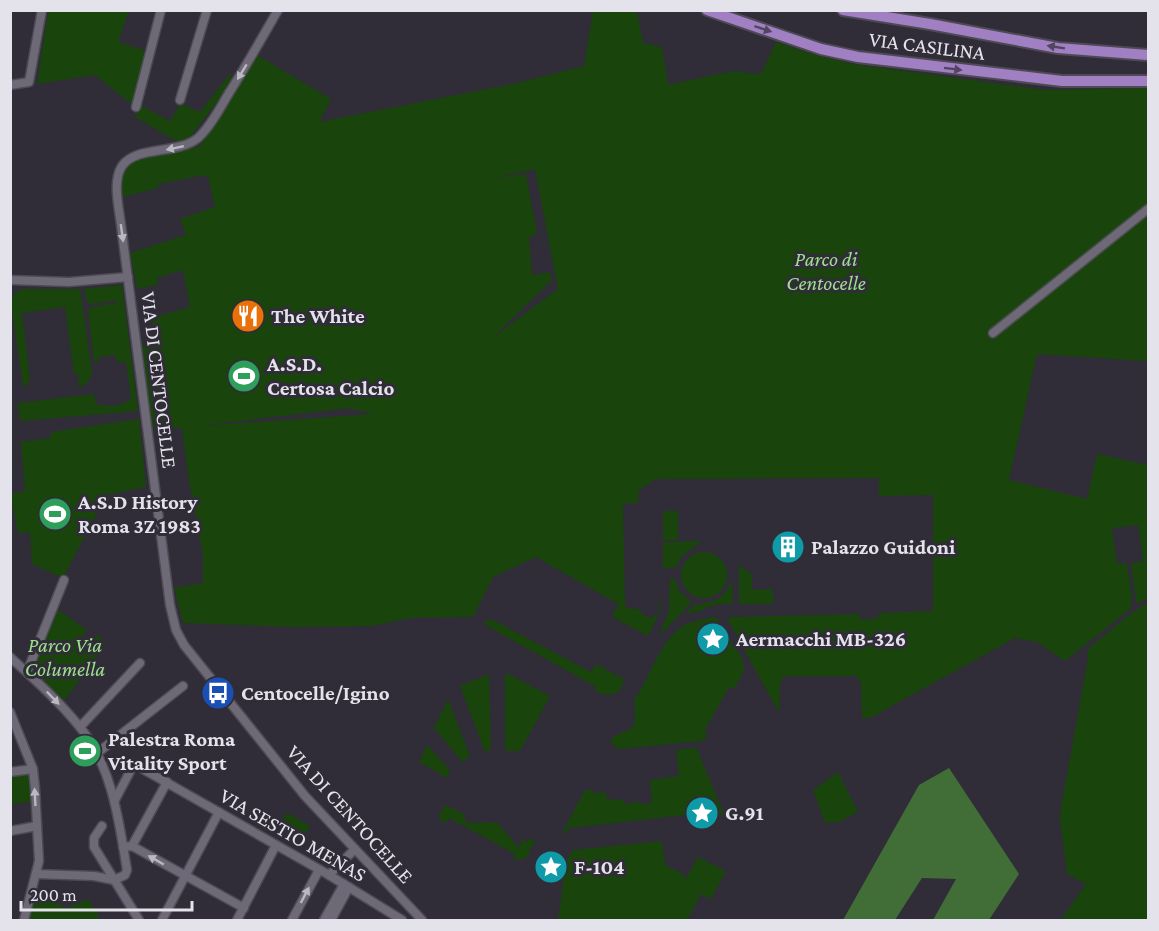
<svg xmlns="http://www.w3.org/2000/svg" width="1159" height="931" viewBox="0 0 1159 931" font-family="'Crimson Pro',serif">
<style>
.green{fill:#19450d;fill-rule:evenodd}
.forest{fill:#406e36}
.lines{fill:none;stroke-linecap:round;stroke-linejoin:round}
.minor-casing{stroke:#4d4a54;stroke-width:11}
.major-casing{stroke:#4d4a54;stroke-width:14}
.minor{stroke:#6d6976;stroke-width:8}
.major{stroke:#a07fc3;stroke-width:10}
.oneway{fill:#524562}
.oneway2{fill:#bab8c1}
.labels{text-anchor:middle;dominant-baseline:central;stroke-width:6;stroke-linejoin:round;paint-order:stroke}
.street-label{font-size:21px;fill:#e4e2ea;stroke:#302c38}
.park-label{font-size:21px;font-style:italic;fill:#9cdf8d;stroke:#302c38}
.poi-label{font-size:21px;font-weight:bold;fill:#e4e2ea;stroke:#302c38;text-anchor:start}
</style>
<rect width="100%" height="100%" fill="#302c38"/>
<g class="green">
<polygon points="124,10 128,13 118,42 147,51 134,106 95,75 37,84 48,11"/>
<path d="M593,11H637L643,43L662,47L668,85L728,72C740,71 752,74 761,74L776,42L819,56L853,64L999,84L1045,90L1148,88V363L1146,361L1037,354L1009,480L1087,499L1097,454L1148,465V597L1138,604L1136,602L1131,563L1143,561L1138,525L1112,528L1117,564L1127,563L1132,599L1130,609L1065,661L1037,642L1015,638L870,718H862L861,681H858V676H784L780,683L779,713L728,620L729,617L860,614V620L878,618L879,613L933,611V495L879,496V478L656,479L639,490L638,503H626L623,506L625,606L627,608L639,609L643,615L651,618C659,613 659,609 659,600L661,601C659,614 654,625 648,636L612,617L618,604L536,557L493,577L473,617L410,618L372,626L293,627L183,623L174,588L203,583V554L189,481L182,428H151L142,344L154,342L152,318L190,307L183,270L157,278L158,285L137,289L130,253L186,235L180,219L215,207L208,177L204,175L158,184V188L123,197C116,163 133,159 162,153C175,151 187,149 200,146L257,55L331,99L319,122L513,84L584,66ZM535,169L558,289L492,338L552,280L550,272L532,275L529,237L537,234L526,174L494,178ZM348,408L373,414L199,426Z"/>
<polygon points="229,75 235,79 186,142 181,144 135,117 140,105 170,121 180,104 200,112"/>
<path d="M122,285L138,411L20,421L18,403L94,394L96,404C106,407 126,407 131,397L126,362H117L115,355L98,357V363L94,362L88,312L90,307L118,303V301L88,304L84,289Z"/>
<path d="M23,289H80L92,373C90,380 87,385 79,387L78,374H74L65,307L22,313L30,380L28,381V387L23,385L11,304L14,293Z"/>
<polygon points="139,419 146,487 106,495 63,578 32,564 30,532 18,533 11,497 10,494 25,491 21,442 51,438 51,432"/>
<rect x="663" y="511" width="15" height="29"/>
<polygon points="702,541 682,556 675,568 663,568 663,542"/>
<circle cx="704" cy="575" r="23"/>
<polygon points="739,564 752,575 752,590 773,589 773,604 739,604"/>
<polygon points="670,579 675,579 679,591 692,602 659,636 669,610"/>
<path d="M732,580L733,601L731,604H719L704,608V610L686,614C698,594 718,614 732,580Z"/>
<polygon points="1148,602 1148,920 1061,920 1086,884 1067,874 1060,820 1061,807 1088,658 1087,650 1125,618"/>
<polygon points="57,609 87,630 82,636 91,642 97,635 106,643 64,701 33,670"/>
<path d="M716,617L743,660L744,671L735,688L729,687L704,732L709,735L702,741L618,749L610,742L613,737L632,728C639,715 631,708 636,695H638C650,674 660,644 680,628C689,621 705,619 716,617Z"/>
<path d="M485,620H493L591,672L596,664L625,680L621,686L622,688C613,697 605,696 595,691L596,687L485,625Z"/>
<polygon points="489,674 491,749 485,752 460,686"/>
<polygon points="505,674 509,674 550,696 520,751 505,751"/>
<polygon points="448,699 470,756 462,762 436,730 433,730"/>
<polygon points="427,745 450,770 447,778 419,762"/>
<polygon points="696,747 724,814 690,820 685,815 569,828 566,833 562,833 585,790 592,790 593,793 605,792 607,799 624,800 625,804 639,802 640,804 652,803 650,780 679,776 676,750"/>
<polygon points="838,772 858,812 839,822 825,823 813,790"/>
<polygon points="29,773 32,802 11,804 10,775"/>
<polygon points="445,805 464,814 466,823 497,822 518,847 522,844 520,841 523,839 526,843 530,838 535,841 529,851 529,856 520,860 513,859 515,854 449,818 446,823 440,820 439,815"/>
<polygon points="287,813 310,826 302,840 279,827"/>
<polygon points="662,841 665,865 685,875 684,882 698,857 726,871 711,899 701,894 687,920 558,920 566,861 573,850"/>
<polygon points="35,893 67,908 88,899 101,920 28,920"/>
</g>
<polygon class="forest" points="949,768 1019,874 989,920 933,920 956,879 922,878 895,920 843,920 919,785"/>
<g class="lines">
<g class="minor-casing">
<g id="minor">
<path d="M278,10C262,38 246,66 229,93C220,108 211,126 198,138C177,155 137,145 122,166C112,181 119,208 121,225L170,605L176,630L184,645L305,796L422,920"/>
<polyline points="10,85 29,82 42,10"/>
<polyline points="180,100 207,10"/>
<polyline points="136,107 161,10"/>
<polyline points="10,280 69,282 128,277"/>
<polyline points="993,333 1148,209"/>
<path d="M10,657C34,679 59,701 79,726C112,765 119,821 127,870L125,875L114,880L94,876L36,874"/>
<polyline points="27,672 64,580"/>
<polyline points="10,712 33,769 35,788 39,861 24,920"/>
<polyline points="80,727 140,663"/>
<polyline points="96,754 183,686"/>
<polyline points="10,772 33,769"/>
<polyline points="115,800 134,764 329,875 402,920"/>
<polyline points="102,826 94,838 94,847 139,920"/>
<polyline points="10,831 37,826"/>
<polyline points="132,846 167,782"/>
<polyline points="123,847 132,846 244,908"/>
<polyline points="329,875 355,849"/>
<polyline points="162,920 219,812"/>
<polyline points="237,920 276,845"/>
<polyline points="292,920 319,870"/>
<polyline points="324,920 344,884"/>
<polyline points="331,920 349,887"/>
</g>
</g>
<g class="major-casing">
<g id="major">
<polyline points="707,10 821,49 858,57 1062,81 1148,81"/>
<polyline points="843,10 930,24 1058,48 1148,55"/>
</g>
</g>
<use href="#minor" class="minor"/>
<use href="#major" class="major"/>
</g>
<defs><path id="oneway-solid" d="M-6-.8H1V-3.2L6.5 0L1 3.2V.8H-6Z" transform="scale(1.5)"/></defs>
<g class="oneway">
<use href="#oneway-solid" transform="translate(763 29) rotate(18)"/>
<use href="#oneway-solid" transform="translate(1056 47) rotate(-171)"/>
<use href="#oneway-solid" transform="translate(953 69) rotate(7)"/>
</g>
<g class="oneway2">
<use href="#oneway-solid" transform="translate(242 72) rotate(121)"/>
<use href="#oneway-solid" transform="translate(175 148) rotate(168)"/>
<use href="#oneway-solid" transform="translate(122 233) rotate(82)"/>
<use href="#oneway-solid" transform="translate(53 698) rotate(46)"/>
<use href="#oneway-solid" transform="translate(35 797) rotate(-93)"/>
<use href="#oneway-solid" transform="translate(156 860) rotate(-150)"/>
<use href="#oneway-solid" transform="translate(305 895) rotate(-62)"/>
</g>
<defs>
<g id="restaurant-disc" transform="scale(1.725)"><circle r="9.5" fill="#e8710a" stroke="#302c38"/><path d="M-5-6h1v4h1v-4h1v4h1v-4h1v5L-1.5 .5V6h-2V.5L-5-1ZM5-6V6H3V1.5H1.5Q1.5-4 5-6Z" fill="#fff"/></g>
<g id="stadium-disc" transform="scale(1.725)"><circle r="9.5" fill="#2e9e5b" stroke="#302c38"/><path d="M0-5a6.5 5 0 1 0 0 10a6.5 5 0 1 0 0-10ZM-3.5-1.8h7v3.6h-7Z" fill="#fff"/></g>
<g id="building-disc" transform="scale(1.725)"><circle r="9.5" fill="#0f9aa8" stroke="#302c38"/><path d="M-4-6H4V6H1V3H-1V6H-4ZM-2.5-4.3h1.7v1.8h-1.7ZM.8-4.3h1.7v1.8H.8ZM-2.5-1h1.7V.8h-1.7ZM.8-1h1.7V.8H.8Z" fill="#fff"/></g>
<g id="sight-disc" transform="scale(1.725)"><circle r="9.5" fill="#0f9aa8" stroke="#302c38"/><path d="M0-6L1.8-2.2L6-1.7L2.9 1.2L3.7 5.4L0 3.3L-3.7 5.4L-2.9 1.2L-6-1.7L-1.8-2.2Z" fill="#fff"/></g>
<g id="bus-disc" transform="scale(1.725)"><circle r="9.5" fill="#1a4fb4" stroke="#302c38"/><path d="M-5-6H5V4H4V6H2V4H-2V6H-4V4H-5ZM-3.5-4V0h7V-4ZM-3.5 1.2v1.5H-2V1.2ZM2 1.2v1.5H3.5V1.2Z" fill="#fff"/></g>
</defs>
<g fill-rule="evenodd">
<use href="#restaurant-disc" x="248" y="316"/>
<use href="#stadium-disc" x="244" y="376"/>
<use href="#stadium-disc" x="55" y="514"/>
<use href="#building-disc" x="788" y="547"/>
<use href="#sight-disc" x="713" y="639"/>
<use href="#bus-disc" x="218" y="693"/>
<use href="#stadium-disc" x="85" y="751"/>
<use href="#sight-disc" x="702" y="813"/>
<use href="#sight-disc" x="551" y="867"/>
</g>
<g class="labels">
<g class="street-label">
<text transform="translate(927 46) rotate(7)">VIA CASILINA</text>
<text transform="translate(159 380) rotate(83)">VIA DI CENTOCELLE</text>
<text transform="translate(350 814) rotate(48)">VIA DI CENTOCELLE</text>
<text transform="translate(293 835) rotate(30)">VIA SESTIO MENAS</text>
</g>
<g class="park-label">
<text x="826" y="259">Parco di<tspan x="826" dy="24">Centocelle</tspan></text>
<text x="65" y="645">Parco Via<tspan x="65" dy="24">Columella</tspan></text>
</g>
<g class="poi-label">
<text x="271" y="316">The White</text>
<text x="267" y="364">A.S.D.<tspan x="267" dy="24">Certosa Calcio</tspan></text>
<text x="78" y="502">A.S.D History<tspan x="78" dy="24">Roma 3Z 1983</tspan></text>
<text x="811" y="547">Palazzo Guidoni</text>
<text x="736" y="639">Aermacchi MB-326</text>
<text x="241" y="693">Centocelle/Igino</text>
<text x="108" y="739">Palestra Roma<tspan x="108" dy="24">Vitality Sport</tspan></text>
<text x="725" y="813">G.91</text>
<text x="574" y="867">F-104</text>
</g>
</g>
<rect width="1159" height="931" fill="none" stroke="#e4e2ea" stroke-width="24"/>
<path d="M21 901v9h171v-9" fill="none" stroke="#e4e2ea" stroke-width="3"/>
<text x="30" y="901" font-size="18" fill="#e4e2ea" stroke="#302c38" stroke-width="4.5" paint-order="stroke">200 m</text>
</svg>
